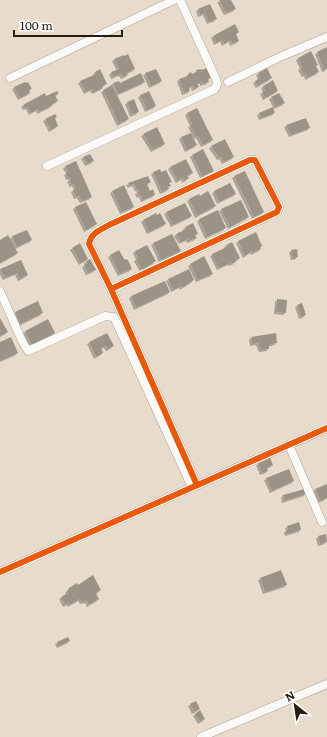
<svg xmlns="http://www.w3.org/2000/svg" width="327" height="737" viewBox="0 0 327 737" font-family="Literata,serif">
<style>
.building{fill:#9c9387;filter:url(#shadow)}
.lines{fill:none;stroke-linecap:round;stroke-linejoin:round}
.minor-casing{stroke:#aba296;stroke-width:9}
.minor{stroke:#fbfaf7;stroke-width:8}
.cycleway-casing{stroke:#fff;stroke-width:8}
.cycleway{stroke:#e8590c;stroke-width:6}
</style>
<defs>
<filter id="shadow"><feDropShadow dx="-2" dy="2" stdDeviation="0" flood-color="#0004"/></filter>
</defs>
<rect width="100%" height="100%" fill="#e7dccc"/>
<g class="building">
<polygon points="219,0 231,0 236,9 226,13"/>
<polygon points="210,4 217,19 209,22 205,13 200,15 198,9"/>
<polygon points="235,24 239,32 236,34 239,41 232,44 231,40 224,44 222,40 216,43 213,36"/>
<polygon points="327,47 327,69 324,70 317,52"/>
<polygon points="311,51 318,65 316,66 319,72 307,78 306,74 304,75 300,68 302,67 298,58"/>
<polygon points="128,54 135,69 127,73 128,75 123,77 121,74 113,77 111,72 119,69 114,59 124,55 124,56"/>
<polygon points="207,68 211,78 208,79 209,82 202,84 202,82 197,84 199,87 194,89 193,86 189,88 190,91 184,93 179,79 188,76 188,74 191,72 192,74 197,72 196,70 201,69 201,70"/>
<polygon points="267,68 272,78 258,86 255,81 260,78 258,73"/>
<polygon points="100,69 107,84 102,86 103,88 94,92 92,89 86,92 80,81 96,74 95,72"/>
<polygon points="156,69 162,81 151,86 145,73"/>
<polygon points="141,73 145,82 118,94 113,83 119,81 120,83"/>
<polygon points="273,80 278,91 265,98 262,92 265,91 263,86"/>
<polygon points="25,82 26,83 28,82 32,89 29,90 30,93 20,98 14,87"/>
<polygon points="112,85 129,119 119,124 103,90"/>
<polygon points="57,91 59,94 55,95 58,101 51,105 52,106 39,112 38,109 31,113 28,107 25,108 23,105 45,93 46,96"/>
<polygon points="149,91 156,106 147,110 140,95"/>
<polygon points="279,93 285,103 276,107 271,97"/>
<polygon points="134,99 139,112 132,115 127,102"/>
<polygon points="273,107 275,113 261,118 259,113"/>
<polygon points="197,108 213,140 203,145 198,136 196,137 190,125 192,124 187,113"/>
<polygon points="55,114 57,117 55,118 58,126 51,130 45,119"/>
<polygon points="306,118 310,128 291,135 286,125"/>
<polygon points="157,127 165,144 153,150 143,134"/>
<polygon points="191,133 197,145 187,150 181,137"/>
<polygon points="225,139 234,157 224,162 221,157 219,158 211,146"/>
<polygon points="203,149 214,171 202,176 192,155"/>
<polygon points="90,154 94,161 87,164 83,157"/>
<polygon points="186,159 193,173 187,176 189,178 184,181 183,178 178,181 170,167"/>
<polygon points="76,161 92,197 82,201 79,196 76,197 73,190 76,188 74,184 72,185 69,180 71,179 70,177 68,178 66,173 68,172 65,166"/>
<polygon points="160,169 161,172 166,170 172,182 169,183 171,186 168,187 169,189 162,192 153,172"/>
<polygon points="245,171 264,212 254,217 234,176"/>
<polygon points="148,176 151,182 147,184 150,191 153,189 155,195 143,200 141,195 139,196 137,192 139,191 138,189 137,189 134,184 130,186 128,183"/>
<polygon points="230,183 236,194 219,202 214,191"/>
<polygon points="124,185 134,207 122,212 112,191"/>
<polygon points="208,191 216,206 197,216 189,199 199,194 200,196"/>
<polygon points="241,200 249,217 230,227 221,209"/>
<polygon points="86,202 97,224 86,230 75,207"/>
<polygon points="185,203 192,216 173,225 166,212"/>
<polygon points="218,210 226,228 207,237 199,219"/>
<polygon points="156,213 157,215 160,213 166,224 149,232 143,220"/>
<polygon points="193,223 198,234 195,235 197,238 189,241 188,239 181,242 176,234 186,229 185,227"/>
<polygon points="27,230 32,240 17,247 12,236"/>
<polygon points="256,232 262,246 260,248 261,249 253,253 252,251 245,256 238,241"/>
<polygon points="172,234 181,251 161,260 153,243"/>
<polygon points="8,235 18,253 0,263 0,240"/>
<polygon points="232,242 240,258 235,261 236,262 231,264 230,263 219,268 212,254 227,247 226,245"/>
<polygon points="80,243 88,259 81,263 72,248"/>
<polygon points="147,245 156,261 142,270 136,259 138,258 135,251"/>
<polygon points="297,249 298,257 293,258 291,250"/>
<polygon points="119,250 124,259 128,260 132,269 120,274 110,255"/>
<polygon points="204,256 213,274 198,280 190,264"/>
<polygon points="90,259 96,270 88,273 84,265 87,263 86,261"/>
<polygon points="21,260 28,275 20,279 17,273 5,278 0,269"/>
<polygon points="189,269 194,280 182,288 181,286 173,290 168,279"/>
<polygon points="165,281 170,292 136,308 131,296"/>
<polygon points="277,299 287,300 286,313 276,312"/>
<polygon points="38,301 43,313 21,324 15,312"/>
<polygon points="302,303 306,315 301,317 297,305"/>
<polygon points="0,318 8,332 0,336"/>
<polygon points="48,319 55,333 32,345 25,331"/>
<polygon points="107,333 114,346 108,349 106,346 101,348 103,353 96,357 89,342"/>
<polygon points="276,333 277,343 269,345 269,349 261,350 258,343 252,344 251,337"/>
<polygon points="11,337 18,353 0,361 0,342"/>
<polygon points="270,458 273,465 267,468 268,471 262,473 258,463"/>
<polygon points="289,469 294,481 272,491 266,478"/>
<polygon points="327,484 327,498 321,501 315,489"/>
<polygon points="305,489 306,494 284,501 283,495"/>
<polygon points="299,522 301,530 287,534 286,530 288,529 287,526"/>
<polygon points="326,534 327,542 320,544 318,536"/>
<polygon points="281,570 287,585 265,592 260,578"/>
<polygon points="93,575 101,590 96,593 99,599 89,605 87,601 82,602 80,599 70,605 69,603 65,605 61,597 68,593 67,591 69,589 69,588 77,583 78,585"/>
<polygon points="68,637 70,641 59,646 57,642"/>
<polygon points="196,701 200,709 194,712 190,704"/>
<polygon points="200,710 205,719 200,722 195,714"/>
</g>
<g class="lines">
<g class="minor-casing">
<g id="minor">
<polyline points="10,78 174,0"/>
<polyline points="228,82 282,56 327,37"/>
<polyline points="47,166 215,89 217,84 216,79 180,0"/>
<path d="M111,289L277,212L279,207L255,160H250L109,225C100,230 91,233 89,244L111,289L197,485"/>
<polyline points="0,291 23,343 28,351 105,316 114,317 192,487"/>
<polyline points="289,445 322,522"/>
<polyline points="0,572 327,428"/>
<polyline points="201,737 327,684"/>
</g>
</g>
<use href="#minor" class="minor"/>
<g class="cycleway-casing">
<g id="cycleway">
<path d="M111,289L277,212L279,207L255,160H250L109,225C100,230 91,233 89,244L111,289L197,485"/>
<polyline points="0,572 327,428"/>
</g>
</g>
<use href="#cycleway" class="cycleway"/>
</g>
<g transform="translate(295 705) rotate(330)" stroke="#ffffff" stroke-width="3" paint-order="stroke">
<path d="M0-3L7 15L0 10L-7 15Z" fill="#231c10"/>
<text y="-6" font-size="11" font-weight="bold" text-anchor="middle" fill="#231c10">N</text>
</g>
<path d="M14 30v6h108v-6" fill="none" stroke="#231c10" stroke-width="2"/>
<text x="20" y="30" font-size="12" fill="#231c10" stroke="#ffffff" stroke-width="3" paint-order="stroke">100 m</text>
</svg>
